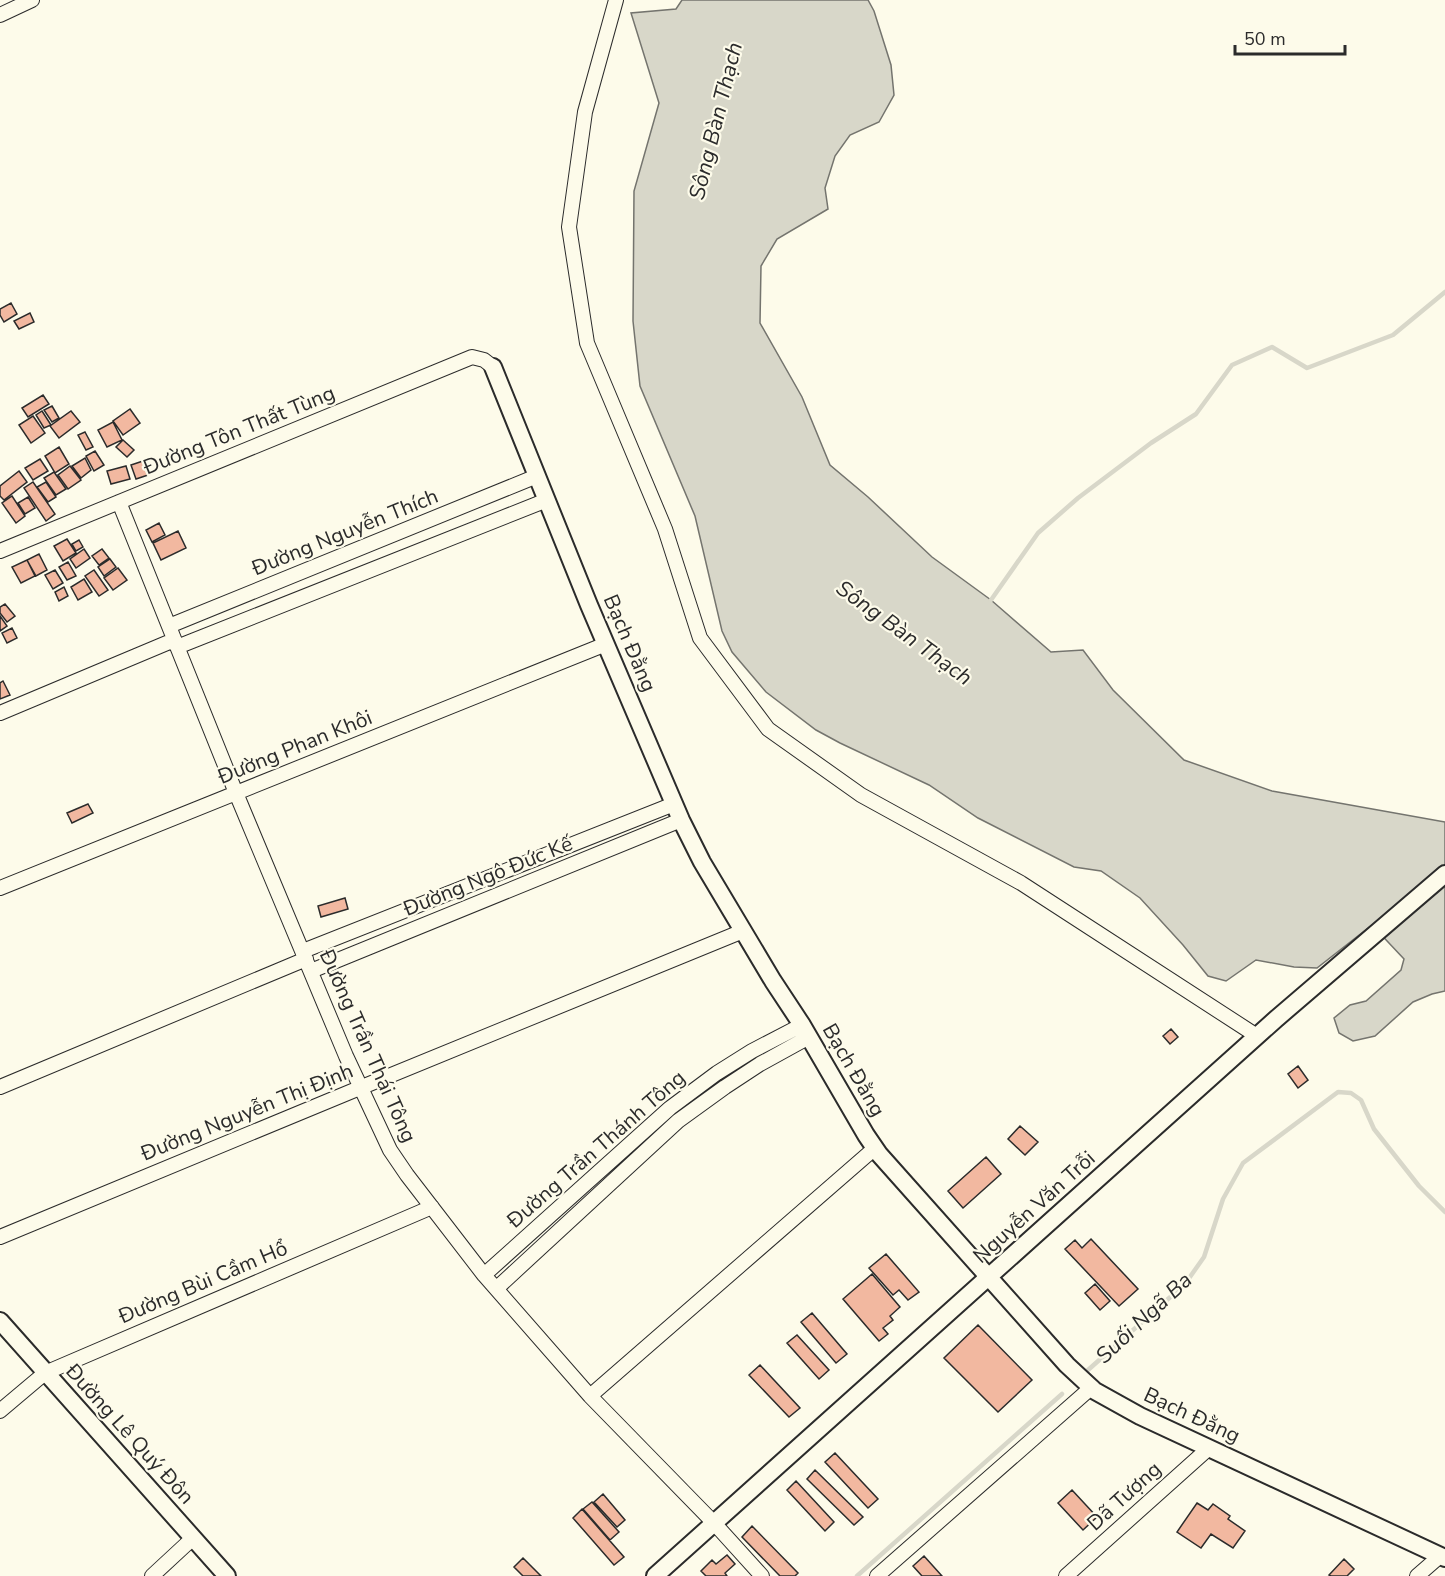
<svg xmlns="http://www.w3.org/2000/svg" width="1445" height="1576" font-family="'Nunito Sans',sans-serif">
<rect width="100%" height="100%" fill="#fdfbea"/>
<path fill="#d8d7c9" stroke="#74746e" stroke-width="1.5" d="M682,0H868L874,11L891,65L894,95L879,122L850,135L835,156L825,188L828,209L777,239L761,266L760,323L802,397L830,465L868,497L932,557L991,600L1051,652L1083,650L1113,690L1184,760L1272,791L1445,822V991L1432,994L1413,1002L1375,1036L1353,1041L1339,1033L1334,1018L1350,1005L1366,1001L1401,970L1404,959L1372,925L1317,968L1294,967L1256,960L1226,981L1208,976L1183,945L1140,898L1101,871L1074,867L978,818L929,785L840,743L816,730L766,692L732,652L722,631L695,516L640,386L633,321L634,191L659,103L631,13L676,9Z"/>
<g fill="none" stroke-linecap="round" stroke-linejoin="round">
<path stroke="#d8d7c9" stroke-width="4.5" d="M991,600L1038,533L1078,498L1151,443L1196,414L1232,365L1272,347L1307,368L1393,335L1445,292
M1088,1370L1185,1284L1204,1257L1223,1199L1243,1163L1338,1092L1351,1093L1361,1100L1374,1129L1419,1186L1445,1212
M857,1576L1062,1394"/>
</g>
<path fill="#f2b8a0" stroke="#2b2b2b" stroke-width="1.5" d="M11,303L17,314L4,322L0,315V309Z
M30,313L34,322L19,329L14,321Z
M43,395L49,404L28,417L22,408Z
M52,406L59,418L52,422L44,410Z
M130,409L140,423L123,435L113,421Z
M42,411L51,425L44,428L36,415Z
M71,411L80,422L59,438L50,426Z
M33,416L45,433L31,443L19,425Z
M113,422L122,440L107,447L98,430Z
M85,432L93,447L86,450L78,435Z
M123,440L134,450L127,457L116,447Z
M59,447L69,464L55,473L45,456Z
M95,451L104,465L94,471L86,456Z
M85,458L91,470L81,478L72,466Z
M40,459L48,471L33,480L25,468Z
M146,460L151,474L136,479L131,465Z
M70,466L81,480L68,489L58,475Z
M126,466L130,479L111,484L107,471Z
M19,471L27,482L4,500L0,496V486Z
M54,472L66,489L56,495L44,478Z
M33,482L55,514L46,521L24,488Z
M46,482L56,497L48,502L37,487Z
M12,496L25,516L16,523L2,503Z
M28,497L35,508L25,514L18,503Z
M159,523L165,535L152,542L146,530Z
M178,531L186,548L161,560L153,543Z
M67,539L76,553L63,561L54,546Z
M79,540L83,547L76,551L72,544Z
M84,549L90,558L76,568L70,559Z
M102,549L109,558L99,565L92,556Z
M39,554L47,570L36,576L27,560Z
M110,559L116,567L104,576L98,567Z
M27,560L35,576L21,583L12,567Z
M68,562L76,576L67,580L59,567Z
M118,568L127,580L113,590L104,578Z
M55,570L63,583L53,589L45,575Z
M94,570L108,590L99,596L85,576Z
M84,579L92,592L78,600L71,587Z
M64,587L68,596L59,601L55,592Z
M5,604L15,616L7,622L0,613V607Z
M0,616L7,626L0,631Z
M12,628L17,638L7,643L2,633Z
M3,681L10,695L0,699V683Z
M88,804L93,813L72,823L67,813Z
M345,898L348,909L321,917L318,906Z
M1171,1029L1178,1037L1170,1044L1163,1036Z
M1298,1066L1308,1080L1298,1088L1288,1074Z
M1020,1126L1038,1142L1025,1155L1008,1139Z
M986,1157L1001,1174L963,1208L948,1191Z
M1091,1239L1138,1289L1119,1306L1065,1249L1075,1240L1082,1248Z
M886,1254L919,1292L908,1300L899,1290L893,1295L869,1268Z
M872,1274L900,1307L890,1316L893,1320L883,1328L888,1334L879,1341L843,1299Z
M1095,1284L1110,1301L1100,1310L1085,1293Z
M812,1313L847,1354L836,1363L801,1322Z
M978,1325L1032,1380L998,1412L944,1358Z
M797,1335L829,1370L819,1379L787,1343Z
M760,1365L800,1408L789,1417L749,1375Z
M835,1453L878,1499L868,1508L825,1462Z
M815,1470L863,1517L854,1525L807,1479Z
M796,1481L834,1522L825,1531L787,1490Z
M1072,1490L1097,1517L1083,1530L1058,1503Z
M603,1494L625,1520L617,1527L594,1502Z
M592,1502L619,1532L610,1540L583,1509Z
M1197,1503L1208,1510L1213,1504L1230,1516L1228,1519L1245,1531L1233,1548L1211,1534L1201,1548L1177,1532Z
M582,1509L624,1557L614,1565L573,1518Z
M752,1526L798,1573L795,1576H780L742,1537Z
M727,1555L735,1564L725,1573L727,1576H706L701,1571L712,1560L716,1564Z
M924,1556L942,1576H922L913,1566Z
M523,1558L541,1576H523L514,1567Z
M1344,1559L1354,1569L1347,1576H1331L1329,1575Z"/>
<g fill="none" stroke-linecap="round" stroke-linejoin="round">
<g stroke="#2b2b2b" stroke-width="16">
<path id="minor" d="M616,0L585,112L569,227L587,343L665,529L700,638L768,729L861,795L1021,883L1257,1036
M0,15L32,0
M119,502L236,793L346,1056L390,1150L407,1175L484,1275L590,1396L714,1523L762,1576
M0,551L472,357L484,360L493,367
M169,626L537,476
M177,647L547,500
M0,713L174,640
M0,888L606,644
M303,951L674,804
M311,971L681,820
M0,1087L306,959
M0,1237L362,1087L743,931
M484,1275L670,1108L717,1073L752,1051L802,1025
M497,1288L678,1121L725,1087L760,1064L809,1037
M590,1396L875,1148
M0,1411L45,1373L432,1207
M152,1576L193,1538
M877,1576L1092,1387
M1066,1576L1209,1448
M1417,1576L1440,1556"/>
</g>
<g stroke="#2b2b2b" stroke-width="20">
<path id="tertiary" d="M493,367L589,605L681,820L702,862L773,981L802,1025L866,1135L879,1154L1067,1365L1095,1391L1140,1416L1445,1558
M0,1321L227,1576
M655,1576L1276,1019L1445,874"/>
</g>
<use href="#minor" stroke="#fdfbea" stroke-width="14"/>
<use href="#tertiary" stroke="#fdfbea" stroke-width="16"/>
</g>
<g text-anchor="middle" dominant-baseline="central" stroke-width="4.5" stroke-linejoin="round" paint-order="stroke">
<g font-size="21" fill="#2b2b2b" stroke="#fdfbea">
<text transform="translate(239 430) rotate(-22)">Đường Tôn Thất Tùng</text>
<text transform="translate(345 532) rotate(-22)">Đường Nguyễn Thích</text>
<text transform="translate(630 643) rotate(67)">Bạch Đằng</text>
<text transform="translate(295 747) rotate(-22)">Đường Phan Khôi</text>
<text transform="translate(488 876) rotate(-22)">Đường Ngô Đức Kế</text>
<text transform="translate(368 1046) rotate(66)">Đường Trần Thái Tông</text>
<text transform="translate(854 1070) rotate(60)">Bạch Đằng</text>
<text transform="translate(247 1112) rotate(-22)">Đường Nguyễn Thị Định</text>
<text transform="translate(596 1149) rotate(-41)">Đường Trần Thánh Tông</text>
<text transform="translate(1034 1207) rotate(-42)">Nguyễn Văn Trỗi</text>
<text transform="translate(203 1282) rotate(-23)">Đường Bùi Cầm Hổ</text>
<text transform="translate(1192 1415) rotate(25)">Bạch Đằng</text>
<text transform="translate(130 1434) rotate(48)">Đường Lê Quý Đôn</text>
<text transform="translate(1124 1496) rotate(-42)">Dã Tượng</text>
</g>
<g font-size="22" font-style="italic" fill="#2b2b2b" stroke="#fdfbea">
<text transform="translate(716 121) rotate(-76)">Sông Bàn Thạch</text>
<text transform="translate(904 633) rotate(36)">Sông Bàn Thạch</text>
<text transform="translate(1144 1318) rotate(-43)">Suối Ngã Ba</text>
</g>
</g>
<path d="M1235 45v9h110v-9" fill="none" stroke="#2b2b2b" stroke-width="3"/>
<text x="1244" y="45" font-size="18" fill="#2b2b2b" stroke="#fdfbea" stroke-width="4.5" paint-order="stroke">50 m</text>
</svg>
